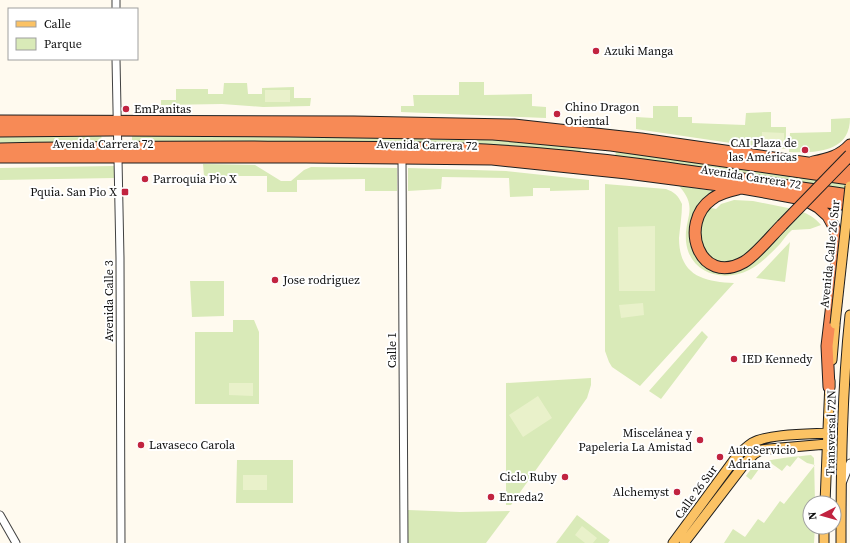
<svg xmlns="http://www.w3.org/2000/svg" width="850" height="543" font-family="'Source Serif 4',serif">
<rect width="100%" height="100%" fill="#fffaef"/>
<path fill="#d9eab8" d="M459,82H484V95L532,94V106L546,107V118L401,112V106H414L413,95H459Z
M224,83H247L248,94H262V88L294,87V98H311L310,106L263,107L222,104L161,105V100H176V89H208V94H223Z
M653,106H678V117H692V123L745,125L746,113L771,112V127H786V149L751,146L636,129V117L653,118Z
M850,118C850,153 815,153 789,152L790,133L831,132V119Z
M101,133L102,143L0,145V135Z
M183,134L469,137L581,145L580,155L132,143V136H171Z
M616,149L850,181V192L615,159Z
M203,164L255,165L281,181H291L304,170L311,167L397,168V191H365V179L297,180V192H267V176H204Z
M114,166V178L0,180V168Z
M408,168L506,171L589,180V190L550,191V188H533V196L510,197L509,178L442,177L441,189L408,191Z
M605,184L666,189C674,192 678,195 682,204C682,215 680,227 679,238C679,275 703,282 734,283L640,386L612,367L609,362L605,351Z
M679,186L714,191L704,200L692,245L728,271L800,211C809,214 815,218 821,225L810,229L792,230C787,234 784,239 780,244C771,253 761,264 749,270C724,283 689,274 686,241C684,218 699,208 679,186Z
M734,200L753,201L793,209L741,260L722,264L708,258L698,233L707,207L716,209L721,204Z
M790,242L785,282L756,278Z
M190,281H224V316L192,317Z
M233,320H254L259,332V404H195V332H233Z
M702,331L708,337L661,399L649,391Z
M591,378V385L587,398L511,505H506V383Z
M811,455L814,458L815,503H810V527H815L814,543H724L733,529L745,537L758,519L764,523L780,501L784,504L815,465L807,463L798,457L790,467L787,465L782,471L768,461L762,470L759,469L751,480L746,476C748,473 751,469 754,466C767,458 795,457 811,455Z
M237,460H293V503H236Z
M408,510L460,512L510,511L486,543H407Z
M577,515L610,540L608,543H556Z"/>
<path fill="#e9f1ca" d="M265,90H290V102H265Z
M762,132L784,133V146H762Z
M655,226V291H619L618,227Z
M643,303L644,315L621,318L619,305Z
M229,383H253V396L229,395Z
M538,396L552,418L523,437L509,415Z
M243,475H267V490H243Z
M582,526L597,538L593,543H585L575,535Z"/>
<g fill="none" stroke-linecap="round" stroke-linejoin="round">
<g stroke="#414141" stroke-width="9">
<path id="minor" d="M116,0V9
M116,59L120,258L121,543
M402,158L404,543
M843,481L850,463
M0,515L16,543"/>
</g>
<g stroke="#1f1f1f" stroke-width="11">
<path id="major" d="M832,360L835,325
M825,503L830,381
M673,543L737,456C742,451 746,447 752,443C768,434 808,434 827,433
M684,543L746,462L754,454L761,450L769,449L827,444
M824,543V527
M841,543C841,467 842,391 850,315"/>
</g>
<g stroke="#1f1f1f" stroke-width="13">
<path id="highway" d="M0,121L354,122L514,125L641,139L850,169
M0,131L112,130L289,131L493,134L611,145L850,179
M0,149C84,147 169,147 253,147C336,148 419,146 501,151C618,158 734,178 850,195
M0,157H306L492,159L627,173L742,188L797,198L850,205
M813,162C828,159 840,156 850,145
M738,189C729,191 720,193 712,199C678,223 699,287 744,262C756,255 772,235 782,225
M809,202L818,207L828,216L834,227L839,244L827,346L829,387"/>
</g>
<use href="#minor" stroke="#fff" stroke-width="7"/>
<use href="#major" stroke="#fbc264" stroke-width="9"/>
<use href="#highway" stroke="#f78a56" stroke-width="11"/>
<g stroke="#1f1f1f" stroke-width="11" stroke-linecap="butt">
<path id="major-bridge" d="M835,324L850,186"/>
</g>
<g stroke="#1f1f1f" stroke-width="13" stroke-linecap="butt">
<path id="highway-bridge" d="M782,225L850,155"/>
</g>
<use href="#major-bridge" stroke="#fbc264" stroke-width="9"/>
<use href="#highway-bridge" stroke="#f78a56" stroke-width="11"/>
</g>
<g fill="#c12340" stroke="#fff" stroke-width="1.5">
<circle cx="596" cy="51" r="4"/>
<circle cx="126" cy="109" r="4"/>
<circle cx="557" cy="114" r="4"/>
<circle cx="805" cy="150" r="4"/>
<circle cx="145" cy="179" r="4"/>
<rect x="121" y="188" width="8" height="8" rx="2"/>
<circle cx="275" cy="280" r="4"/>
<circle cx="734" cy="359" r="4"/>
<circle cx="700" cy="440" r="4"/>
<circle cx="141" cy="445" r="4"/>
<circle cx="720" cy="457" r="4"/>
<circle cx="565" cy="477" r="4"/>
<circle cx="677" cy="492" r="4"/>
<circle cx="491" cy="497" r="4"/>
</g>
<g text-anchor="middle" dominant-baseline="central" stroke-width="4" stroke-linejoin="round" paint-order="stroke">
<g font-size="12" fill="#0e0e0e" stroke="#fff" text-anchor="start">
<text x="604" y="51">Azuki Manga</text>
<text x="565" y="107">Chino Dragon<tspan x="565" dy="14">Oriental</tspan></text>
<text x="134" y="109">EmPanitas</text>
<text x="797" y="143" text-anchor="end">CAI Plaza de<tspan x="797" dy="14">las Américas</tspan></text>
<text x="153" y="179">Parroquia Pio X</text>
<text x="117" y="192" text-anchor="end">Pquia. San Pio X</text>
<text x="283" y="280">Jose rodriguez</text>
<text x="742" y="359">IED Kennedy</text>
<text x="692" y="433" text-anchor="end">Miscelánea y<tspan x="692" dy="14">Papeleria La Amistad</tspan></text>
<text x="149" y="445">Lavaseco Carola</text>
<text x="728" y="450">AutoServicio<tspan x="728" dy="14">Adriana</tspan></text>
<text x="557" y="477" text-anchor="end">Ciclo Ruby</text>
<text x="669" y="492" text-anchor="end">Alchemyst</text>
<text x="499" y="497">Enreda2</text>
</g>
<g font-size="12" fill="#0e0e0e" stroke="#fff">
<text x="103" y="144">Avenida Carrera 72</text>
<text transform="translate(427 145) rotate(1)">Avenida Carrera 72</text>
<text transform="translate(751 177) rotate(9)">Avenida Carrera 72</text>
<text transform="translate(830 254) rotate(-84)">Avenida Calle 26 Sur</text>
<text transform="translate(109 301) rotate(-90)">Avenida Calle 3</text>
<text transform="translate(392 350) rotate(-90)">Calle 1</text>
<text transform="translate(831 433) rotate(-89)">Transversal 72N</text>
<text transform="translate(696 492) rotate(-54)">Calle 26 Sur</text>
</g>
</g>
<rect x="8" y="8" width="130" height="52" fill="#ffffff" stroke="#9f9f9f"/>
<rect x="16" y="21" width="20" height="6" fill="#fbc264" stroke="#9f9f9f"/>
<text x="44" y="28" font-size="12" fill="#0e0e0e">Calle</text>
<rect x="16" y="38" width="20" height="12" fill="#d9eab8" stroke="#9f9f9f"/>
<text x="44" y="48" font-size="12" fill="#0e0e0e">Parque</text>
<g transform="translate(822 515) rotate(264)"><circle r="19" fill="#ffffff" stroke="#9f9f9f"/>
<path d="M0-3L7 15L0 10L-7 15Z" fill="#c12340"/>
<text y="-6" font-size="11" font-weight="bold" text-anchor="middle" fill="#0e0e0e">N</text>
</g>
</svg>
